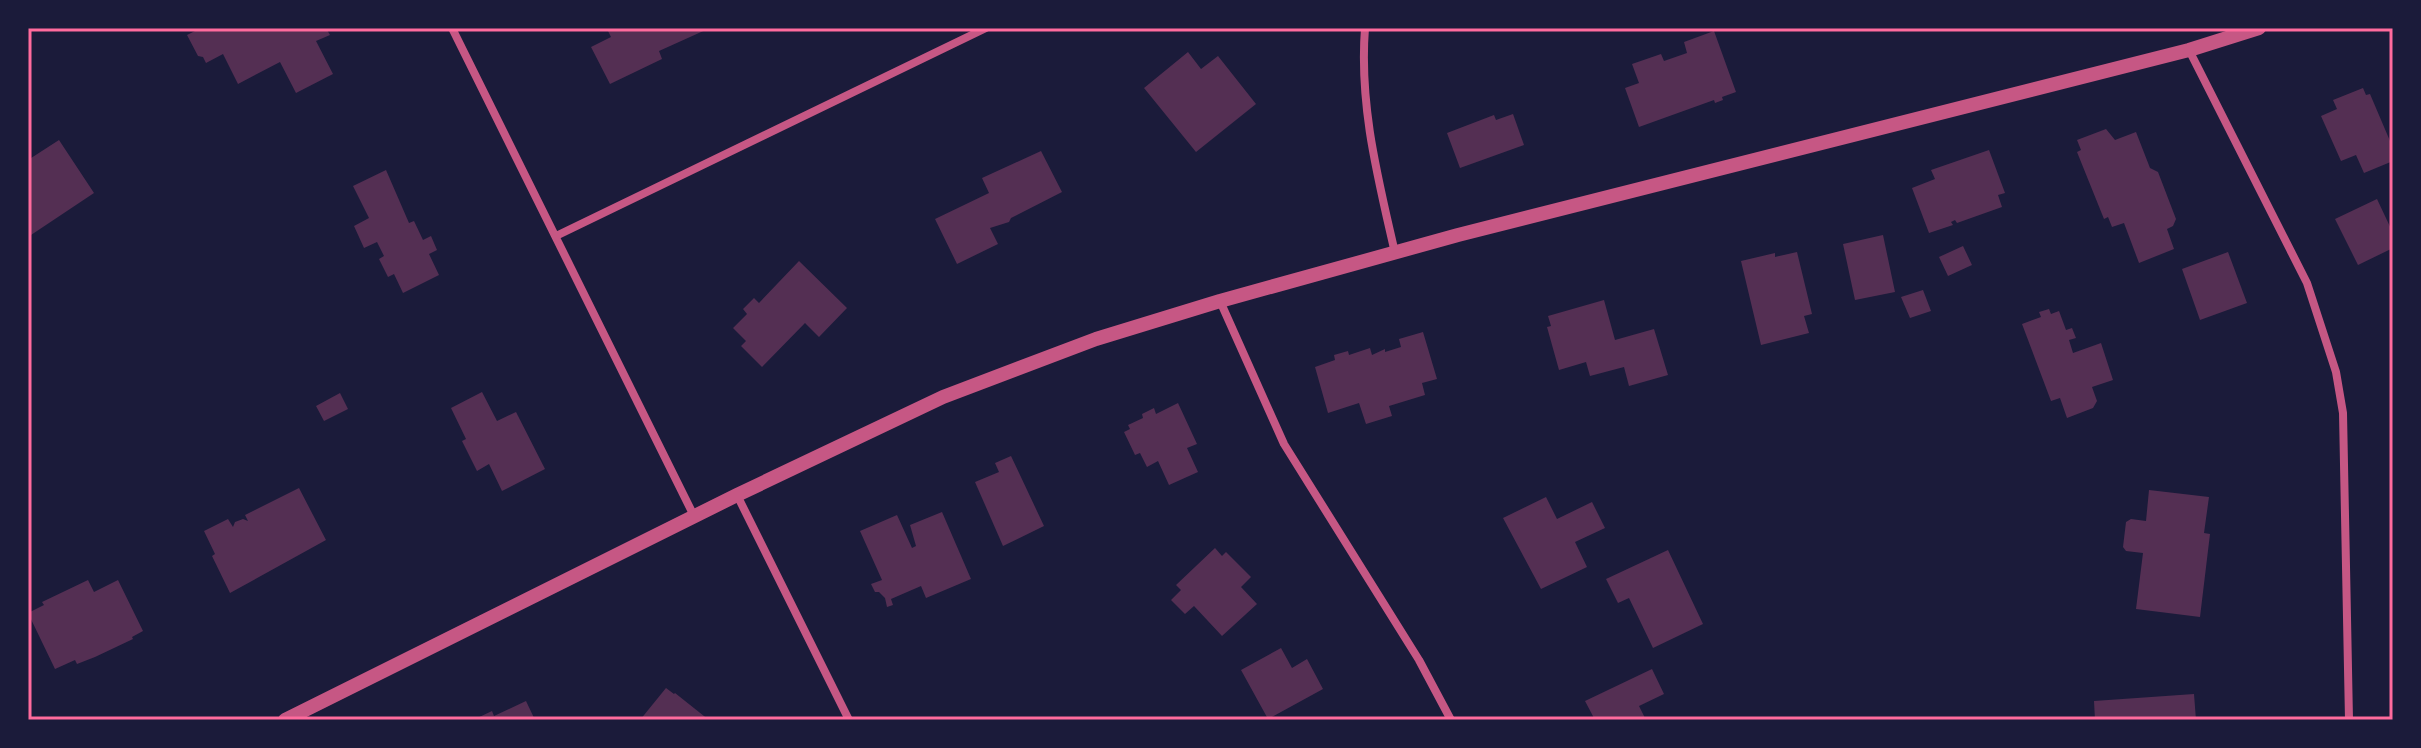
<svg xmlns="http://www.w3.org/2000/svg" width="2421" height="748" font-family="'Open Sans',sans-serif">
<rect width="100%" height="100%" fill="#1b1b3a"/>
<path fill="#542f53" d="M201,28H326L330,35L316,41L333,74L296,93L280,62L238,84L223,54L206,63L203,57L198,56L187,35Z
M609,28L628,29L710,28L659,51L662,59L610,84L591,47L611,37L607,29Z
M1714,31L1736,92L1722,97L1723,100L1715,103L1714,100L1639,127L1625,88L1639,83L1632,64L1661,54L1664,61L1687,53L1684,42Z
M1188,52L1201,69L1218,56L1256,104L1196,152L1144,88Z
M2363,88L2366,95L2370,94L2393,148V161L2364,173L2356,155L2341,161L2321,116L2337,109L2333,100Z
M1513,114L1524,145L1460,168L1447,133L1494,115L1496,120Z
M2106,129L2115,140L2136,132L2150,168L2158,172L2176,219L2173,226L2167,229L2174,249L2139,263L2124,223L2112,227L2108,217L2104,219L2077,152L2081,150L2077,140Z
M59,140L94,193L28,237V160Z
M1989,150L2005,193L1998,195L2002,207L1957,223L1955,220L1951,222L1953,225L1929,233L1912,188L1935,179L1931,170Z
M1041,151L1062,192L1011,218L1009,222L990,228L998,244L957,264L935,219L989,193L982,178Z
M386,170L409,223L414,221L423,240L431,236L437,250L429,254L439,275L403,293L394,274L388,277L379,259L384,256L377,242L364,248L354,226L369,218L353,186Z
M2377,199L2393,233V248L2358,265L2335,219Z
M1883,235L1895,292L1855,300L1843,244Z
M1963,246L1972,265L1948,276L1939,257Z
M1797,252L1812,314L1804,316L1809,333L1761,345L1741,261L1775,253V257Z
M2228,252L2247,303L2200,320L2182,269Z
M799,261L847,308L819,337L805,323L762,367L741,346L746,341L733,328L747,314L743,309L754,298L759,303Z
M1923,290L1931,311L1910,318L1901,297Z
M1604,300L1615,340L1654,329L1668,375L1629,386L1624,367L1590,376L1586,362L1559,370L1547,327L1551,326L1548,316Z
M2049,309L2051,314L2059,311L2066,330L2072,328L2076,338L2069,340L2073,353L2101,343L2113,380L2092,387L2097,401L2093,408L2067,418L2060,398L2051,401L2022,324L2041,317L2039,312Z
M1423,332L1437,379L1422,383L1425,395L1389,406L1392,416L1366,424L1359,403L1328,413L1315,367L1335,360L1334,355L1348,351L1349,355L1370,348L1372,355L1385,349V352L1401,347L1399,339Z
M482,392L497,421L516,412L545,469L502,491L489,464L477,471L462,441L466,439L451,408Z
M340,393L348,409L324,421L316,406Z
M1178,403L1197,444L1187,448L1198,472L1169,485L1158,461L1147,467L1140,453L1135,455L1124,432L1130,429L1128,425L1143,418L1142,414L1154,408L1156,414Z
M1011,456L1044,526L1003,546L975,482L999,472L995,463Z
M299,488L326,540L230,593L212,556L215,554L204,531L228,519L233,527L235,522L243,519L248,521L245,515Z
M2149,490L2209,497L2204,533L2210,534L2200,617L2136,609L2143,553L2126,551L2123,547L2126,522L2131,519L2146,521Z
M1546,497L1557,519L1592,502L1605,528L1575,542L1587,567L1541,589L1503,518Z
M942,512L971,579L926,598L921,586L891,599L893,605L887,607L885,598L879,592H875L871,584L882,580L860,531L897,515L912,548L916,546L910,525Z
M1215,548L1222,556L1226,552L1251,577L1241,587L1257,604L1222,636L1194,606L1185,614L1171,600L1181,590L1176,585Z
M1668,550L1703,624L1653,648L1629,598L1618,603L1606,579Z
M88,580L94,592L118,580L143,631L132,637L133,639L95,657L77,664L75,660L55,669L28,613L44,605L42,602Z
M1281,648L1292,668L1307,659L1323,689L1268,719L1241,670Z
M1652,669L1664,694L1639,706L1646,720H1595L1585,701Z
M666,688L674,694L675,693L709,720H640Z
M2194,694L2196,720H2095L2094,701Z
M526,701L535,720H473L492,711L494,716Z"/>
<g fill="none" stroke-linecap="round" stroke-linejoin="round">
<path stroke="#c65784" stroke-width="8" d="M452,28L694,516
M1365,28C1359,106 1378,178 1395,253
M2189,50L2307,283L2336,372L2343,413L2349,720
M556,236L986,28
M1220,301L1284,444L1419,660L1451,720
M737,495L849,720"/>
<path stroke="#c65784" stroke-width="14" d="M285,720L737,495L943,397L1096,339L1220,301L1458,235L2189,50L2259,28"/>
</g>
<rect width="2421" height="748" fill="none" stroke="#1b1b3a" stroke-width="60"/>
<rect x="30" y="30" width="2361" height="688" fill="none" stroke="#ff6b9d" stroke-width="3"/>
</svg>
